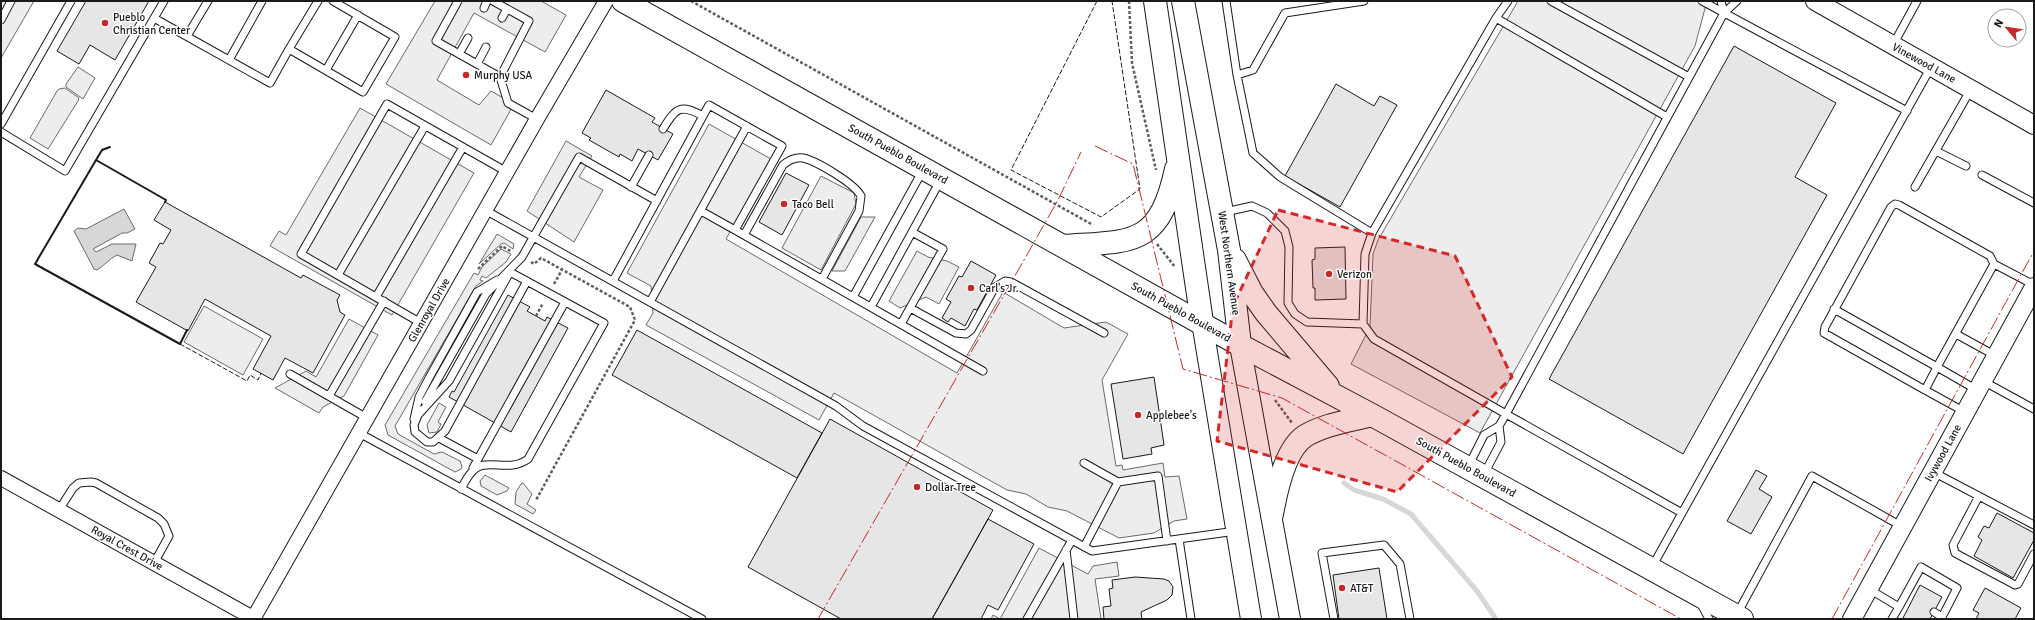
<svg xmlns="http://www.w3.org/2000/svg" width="2035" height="620" font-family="Signika,sans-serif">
<rect width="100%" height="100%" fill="#fff"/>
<path fill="#ededed" stroke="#6a6a6a" d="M1,1H34L1,58Z
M435,1H541L566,15L545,52L474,13L437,80L479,105L491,91L514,104L491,145L386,84Z
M1518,1H1707L1695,46L1480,433L1351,364L1370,327L1373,254L1378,240Z
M78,67L95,78L83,99L66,87V84Z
M65,88L79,98L78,101L48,149L30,138L57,91L59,89Z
M360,108L474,173L392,315L270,246L279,231L286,235Z
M709,124L771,159L726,239L957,373L1003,292L1064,328L1106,322L1128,334L1102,380L1116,466L1122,465L1123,470L1163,463L1165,477L1179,476L1187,519L1174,521L1154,533L1119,538L1067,511L1048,507L1026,494L1007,490L834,393L819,420L646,325L653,313L651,286L627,273Z
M566,141L592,156L579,177L603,190L574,242L527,211Z
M821,176L854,193L856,204L821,270L782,248Z
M861,217H875L845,271H832Z
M497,234L514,244L513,249L504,243L501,244L479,264Z
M501,249L511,254L506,262L486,278L482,276L480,280L483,281L476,286L395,426L398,434L434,454L442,452L460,461L462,466L461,469L455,472L388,435L385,425L474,273L478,275L482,267Z
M917,251L928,257L947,261L959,267L939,304L926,297L900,308L889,301Z
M204,306L263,339L243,375L184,342Z
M349,319L378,335L344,396L323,407L319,413L275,388L306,371L316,377Z
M439,403L446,407L438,422L441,424L437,432L429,433L427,425Z
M485,475L509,488L507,491L497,495L481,486L480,481Z
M523,483L532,494L527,504L536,510L533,514L515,504L516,492L521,484Z
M1039,548L1088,574L1093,566L1117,562L1119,576L1095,579L1101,619H991L993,615L1000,619Z"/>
<path fill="#d7d7d7" stroke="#6a6a6a" d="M124,209L135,229L127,233H122L93,249L96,252L112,244H136L132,261L117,255C109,259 105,265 97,270L94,269L74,231L78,228L86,229Z"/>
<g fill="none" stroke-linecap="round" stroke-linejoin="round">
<path stroke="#d7d7d7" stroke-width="5" d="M1344,483L1354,490L1383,499L1411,514L1477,591L1496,619"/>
</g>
<path fill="#e6e6e6" stroke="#1a1a1a" d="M86,1H149L115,60L90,45L79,64L57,51Z
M1734,46L1836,103L1795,177L1827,195L1683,454L1549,379Z
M1336,84L1374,106L1380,96L1397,105L1340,207L1285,176Z
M606,90L655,118L652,122L673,134L658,160L638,149L632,161L620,154L619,157L589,140L591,138L582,133Z
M786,173L809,185L782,235L759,222Z
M165,202L301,278L303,275L340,295L337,300L340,312L345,315L313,373L285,358L273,380L253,369L271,336L205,299L188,331L136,302L156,267L149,263L160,243L163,244L171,230L154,220Z
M1345,247L1346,299L1315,300V288H1313L1312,260L1315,259V248Z
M971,261L996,275L977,310L974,309L965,326L951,318L948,322L942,318L951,302L946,299L959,276L962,277Z
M508,295L530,307L527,311L545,321L547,317L568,328L511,432L449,397L452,391L454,392Z
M637,330L822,433L797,478L612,375Z
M1154,377L1164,445L1151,448L1152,454L1123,459L1111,384Z
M830,419L993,510L932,619H841L748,567Z
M1756,470L1767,476L1759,489L1772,497L1751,534L1727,521Z
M1997,513L2034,533V540L2013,578L1974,556L1982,540L1978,537L1984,526L1989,528Z
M988,519L1034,544L998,610L988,605L981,619H932Z
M1379,568L1387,619H1339L1333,575Z
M1135,577L1164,579L1169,581L1173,587L1172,595L1167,600L1141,612L1142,619H1104L1103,607L1111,606L1109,589L1113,588L1112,580Z
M1920,585L1942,597L1930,619H1905L1903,618Z
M1985,588L2021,608L2015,619H1976L1979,613L1973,610Z"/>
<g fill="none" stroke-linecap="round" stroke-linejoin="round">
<g stroke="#1a1a1a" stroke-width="9">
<path id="service" d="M318,1L289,49L363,92L395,37L333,1
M458,1L436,41L500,77
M493,1L529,21L500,77L508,103L537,119
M1226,1L1237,75
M1364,1L1285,13L1253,70L1237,75L1253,153L1280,177L1372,233
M1551,1L1689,77
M1702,1L1907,111
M1721,1L1724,13L1737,1
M484,8L487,1
M1724,13L1506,414L1682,513L1931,67
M154,18L270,83L289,49
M502,18L507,9
M1496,18L1667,117
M1,20L11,1
M187,36L208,1
M1893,45L1917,1
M459,54L468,38
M229,60L262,1
M477,64L486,47
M326,70L358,15
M1,124L71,1
M663,129C676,107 681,104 703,116
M1,132L65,171L164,1
M1936,151L1966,166
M1982,175L2034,203
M631,187L649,155
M1915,187L1971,89
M485,210L836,406L863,426L1092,551L1236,531
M701,211L735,230
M1225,212L1252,206L1267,213L1285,231L1289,247L1288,303L1295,314L1307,322L1363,324L1365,254L1372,233L1496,18L1508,1
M744,235L783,165C789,160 795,157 803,158C817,161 855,184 861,196L859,211L822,279
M510,272L449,381L418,415L414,425L415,432L427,442H433L445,431L527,281
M338,275L425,126
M613,281L709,105L782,146L735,230L983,371
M376,297L463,147
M853,297L923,170
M650,302L747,126
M871,307L940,181
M910,308L956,333L966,334L971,330L995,287L1005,281L1011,282L1104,333
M1834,309L1937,367L1925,390L1965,412
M421,323L301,254L387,104L507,172
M901,324L943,249L912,232
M1363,324L1374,339L1506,414L1499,426
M1956,334L1996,356
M290,374L367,418
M1983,381L2034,409
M1925,390L1824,333L1825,327L1891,207L1895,204L1899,205L1990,256L1994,264L2034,285
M1977,390L1937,367L1994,264
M329,396L384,301
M425,402L486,294L522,257L579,157L657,201
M414,419L419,397L429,378L477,292L497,280
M359,433L702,619
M439,438L478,459
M1084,463L1118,482L1158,476L1167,541
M1469,465L1484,435L1499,426L1501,442L1484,474
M473,468L565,302
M1933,472L2034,525
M461,489C464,484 467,477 471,473C484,455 508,474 528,459L604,323L510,272
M1979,496L1953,545L1955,553L2015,585L2018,584L2034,554
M59,510L73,488L79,483L91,482L96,483L158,518L164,524L169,536L154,563
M1179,539L1191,619
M1084,547L1118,482
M1066,550L1074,619
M1652,567L1682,513
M1869,589L1899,607L1892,619
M1701,604L1709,619
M1899,607L1921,567L1957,588L1941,619
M1934,612L1942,617
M1737,614L1812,476L1903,527
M1027,619L1072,540
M1334,619L1322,553L1384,545L1400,564L1410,619"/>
</g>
<g stroke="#1a1a1a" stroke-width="16">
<path id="minor" d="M1,478L253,618
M253,619L537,119L606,1"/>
</g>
<g stroke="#1a1a1a" stroke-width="20">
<path id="tertiary" d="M1815,1L2034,125
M1852,619L2034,287"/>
</g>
<g stroke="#1a1a1a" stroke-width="22">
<path id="secondary" d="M1202,322L1251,619
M1240,345L1290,619"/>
</g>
<g stroke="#1a1a1a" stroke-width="24">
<path id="primary" d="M623,1L1240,345L1372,415L1742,619
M1155,1L1202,322
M1183,1L1229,250L1240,345
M1064,246C1133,241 1159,247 1176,169
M1235,260L1252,293L1266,313L1328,386
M1272,514C1276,492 1285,449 1305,436C1325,424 1350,421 1372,415"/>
</g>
<path stroke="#5f5f5f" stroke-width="2.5" stroke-dasharray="3 2" stroke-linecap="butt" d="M691,1L1093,225
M1129,1L1132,63L1156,170
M1157,244L1175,267
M531,262L534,264L541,258L630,307L635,320L536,500
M478,269L502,246L512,252
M554,284L562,270
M536,316L543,303
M1275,400L1292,423"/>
<use href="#service" stroke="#fff" stroke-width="7"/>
<use href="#minor" stroke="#fff" stroke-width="14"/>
<use href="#tertiary" stroke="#fff" stroke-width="18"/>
<use href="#secondary" stroke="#fff" stroke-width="20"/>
<use href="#primary" stroke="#fff" stroke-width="22"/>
<path stroke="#1a1a1a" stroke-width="1" stroke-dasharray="5 2" stroke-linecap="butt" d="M1097,1L1011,170L1101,217L1140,189L1112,1
M180,344L247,381L250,375L258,380L261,373"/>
<path stroke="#1a1a1a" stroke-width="2" d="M96,160L102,150L110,147
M165,202L166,200L96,160L35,264L180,344L187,330"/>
<path stroke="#c62828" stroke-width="1" stroke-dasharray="14 3 2 3" stroke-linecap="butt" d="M1095,146L1133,164L1183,369L1282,398L1681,619
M818,619L1024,260L1058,200L1081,152
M1832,619L2034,251"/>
</g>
<path fill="#d62828" fill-opacity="0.2" stroke="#d62828" stroke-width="3" stroke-dasharray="8 5" stroke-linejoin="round" d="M1278,210L1455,256L1512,377L1397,492L1217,441L1233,306Z"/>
<g fill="#c62828" stroke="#fff" stroke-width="1.5">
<circle cx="105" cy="23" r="4"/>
<circle cx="466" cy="75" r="4"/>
<circle cx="784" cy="204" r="4"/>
<circle cx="1329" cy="274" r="4"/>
<circle cx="971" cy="288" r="4"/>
<circle cx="1138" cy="415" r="4"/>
<circle cx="917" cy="487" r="4"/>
<circle cx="1342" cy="588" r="4"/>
</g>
<g text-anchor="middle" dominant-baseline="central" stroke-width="3" stroke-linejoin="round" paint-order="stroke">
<g font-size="11" fill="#1a1a1a" stroke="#fff" text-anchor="start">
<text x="113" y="17">Pueblo<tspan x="113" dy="13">Christian Center</tspan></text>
<text x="474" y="75">Murphy USA</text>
<text x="792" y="204">Taco Bell</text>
<text x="1337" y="274">Verizon</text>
<text x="979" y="288">Carl's Jr.</text>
<text x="1146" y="415">Applebee's</text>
<text x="925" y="487">Dollar Tree</text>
<text x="1350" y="588">AT&amp;T</text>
</g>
<g font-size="11" fill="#1a1a1a" stroke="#fff">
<text transform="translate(1924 63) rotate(29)">Vinewood Lane</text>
<text transform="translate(898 154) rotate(29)">South Pueblo Boulevard</text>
<text transform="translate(1229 263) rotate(82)">West Northern Avenue</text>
<text transform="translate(429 310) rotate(-60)">Glenroyal Drive</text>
<text transform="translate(1181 312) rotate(29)">South Pueblo Boulevard</text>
<text transform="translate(1943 453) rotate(-61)">Ivywood Lane</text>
<text transform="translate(1466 467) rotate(29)">South Pueblo Boulevard</text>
<text transform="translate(127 548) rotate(29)">Royal Crest Drive</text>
</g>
</g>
<rect width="2035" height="620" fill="none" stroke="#1a1a1a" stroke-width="4"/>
<g transform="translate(2007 28) rotate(299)"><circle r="19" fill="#ffffff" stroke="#a3a3a3"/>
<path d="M0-3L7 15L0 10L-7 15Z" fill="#c62828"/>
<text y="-6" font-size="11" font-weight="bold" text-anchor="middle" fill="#1a1a1a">N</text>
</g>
</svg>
